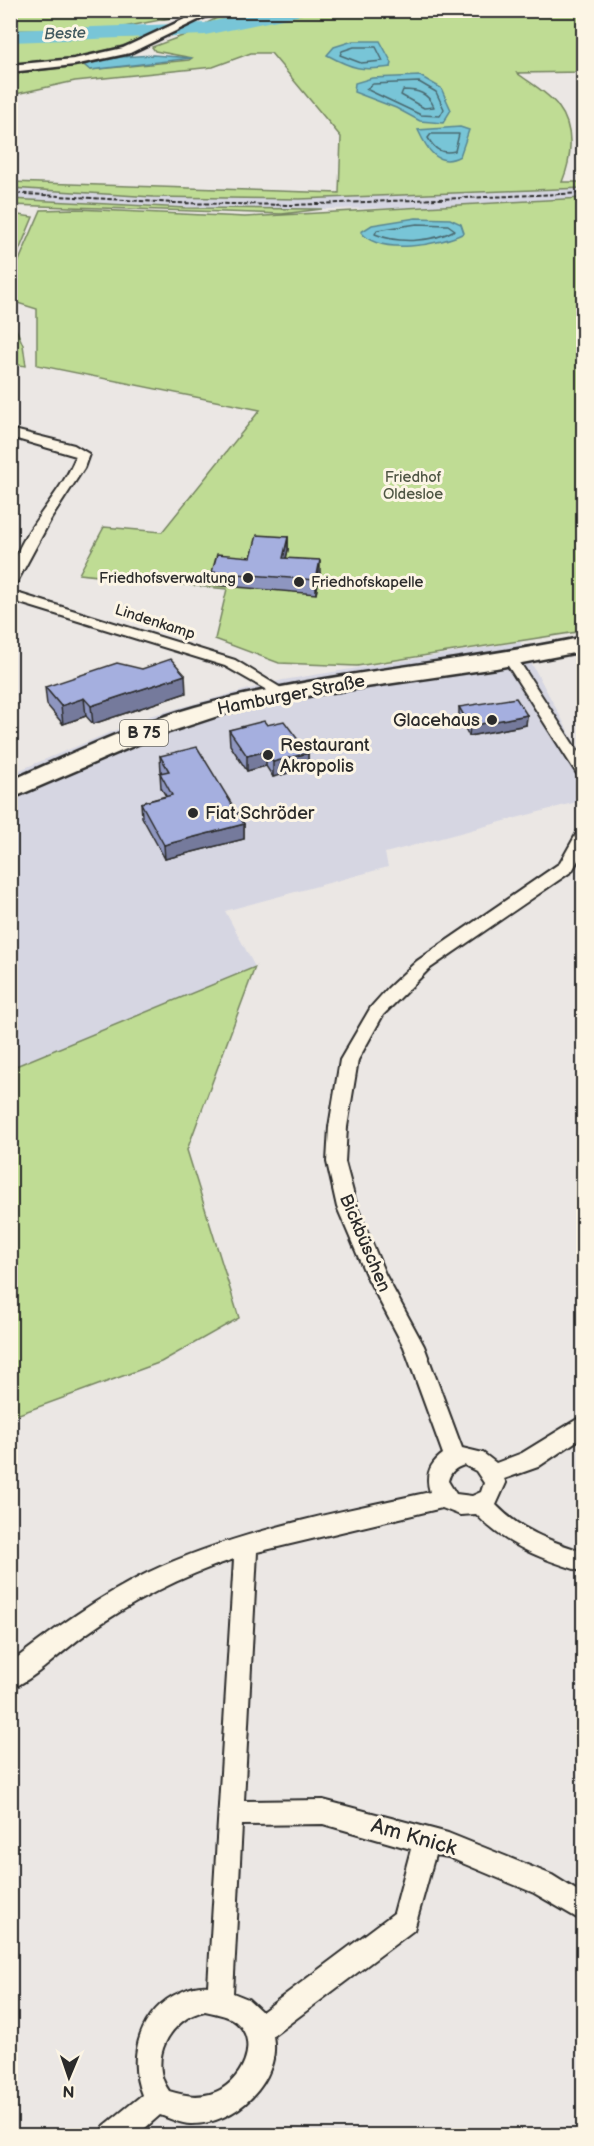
<svg xmlns="http://www.w3.org/2000/svg" width="594" height="2146" font-family="'Balsamiq Sans',sans-serif">
<rect width="100%" height="100%" fill="#ebe7e4"/>
<filter id="ink" filterUnits="userSpaceOnUse"><feTurbulence type="fractalNoise" baseFrequency=".0167" numOctaves="2"/><feDisplacementMap in="SourceGraphic" scale="12" xChannelSelector="R" yChannelSelector="G"/><feConvolveMatrix kernelMatrix="1 2 1 2 8 2 1 2 1" color-interpolation-filters="sRGB"/></filter>
<g filter="url(#ink)">
<path fill="#d6d6e2" d="M10,188L153,197L300,199L583,188L584,198L395,208L246,210L11,199Z
M520,642L583,758L584,800L385,853L388,867L225,911L255,967L11,1068L10,774L149,716L283,680Z"/>
<path fill="#bfdc94" stroke="#758460" stroke-width="1.5" d="M11,10H195V11L186,15L103,31L11,30Z
M230,11V10L280,11L214,25L207,23Z
M315,11H583V72L517,73C530,83 548,93 558,106C575,128 572,158 562,182H583V188L300,199L153,197L11,188V182L339,193L341,137L271,53H251L213,67L75,81L11,95L10,74L84,65L90,70L189,60L192,58L155,51L152,47L185,35Z
M152,36C103,54 62,61 11,67L10,39Z
M583,198V631L357,666L279,663L215,639L227,589L79,574L104,527L162,532L260,410L37,365V309L11,301V279L41,210L77,209L245,217Z
M10,199L186,208L322,209L282,214L39,206L11,205Z
M11,214L33,217L11,270L10,214Z
M11,317L23,345L26,366L11,364Z
M255,967L187,1150L239,1318L161,1362L11,1417V1068Z"/>
<path fill="#78c5d7" stroke="#598792" stroke-width="1.5" d="M353,41H380L392,63L391,67C361,71 353,69 327,55L334,47Z
M153,55L192,58L90,70L84,65L121,57Z
M420,76L441,88L451,110L443,123L420,121L396,108L354,92L355,83L372,78Z
M460,127L469,130L460,156C437,169 426,147 418,130Z
M416,218L450,219L461,224L464,233C441,245 379,256 361,232L372,225Z"/>
<g fill="none" stroke-linecap="round" stroke-linejoin="round">
<path stroke="#4a6970" stroke-width="1.5" d="M354,47H376L383,61L361,63L340,55L342,51Z
M419,82L436,92L444,109L440,116L421,115L366,89L373,84Z
M403,90C418,90 428,93 434,107L424,108L401,95Z
M431,134H459L455,151C441,154 435,150 428,138Z
M417,224L448,225L455,230C433,242 398,244 375,234L377,230Z"/>
<path fill="#78c5d7" fill-rule="evenodd" d="M265,10H307L297,16L205,35L10,42V30L205,23Z"/>
<g stroke="#2b2b2b" stroke-width="4">
<path id="minor" d="M10,429L74,445L89,454L84,468L51,519L17,582L10,586C10,537 60,500 76,456L10,437Z
M10,591L235,660L291,694L284,698L279,697L225,666L10,600Z
M510,654L517,658L584,761V779L579,777L503,658Z
M584,830V850L572,871L429,969L383,1015L358,1060L347,1127L345,1162L357,1207L385,1274L424,1346L462,1448L483,1453L496,1463L522,1453L584,1415V1436L538,1467L504,1479L506,1483L496,1505C521,1531 550,1541 584,1552V1572C542,1559 506,1546 476,1514L460,1515L442,1508L257,1552L244,1801L323,1800L448,1833L552,1875L584,1895V1922L534,1893L448,1857L435,1855L414,1930L273,2036C282,2081 235,2125 191,2124C181,2124 169,2118 160,2115L136,2136H101L104,2126L142,2095C126,2057 141,2008 181,1992C189,1988 199,1985 208,1986L234,1559C181,1576 131,1602 86,1634C63,1650 35,1679 10,1689V1663C53,1630 98,1597 147,1573C236,1531 334,1513 430,1492C425,1476 429,1464 443,1454L404,1347L366,1275L337,1207L327,1162L329,1127L340,1060L371,1007L388,988L417,961L560,863L578,831ZM464,1465L476,1471L484,1483L481,1492L472,1496L456,1494L448,1481C450,1472 455,1468 464,1465ZM323,1824L411,1849L394,1913L262,2012L248,1999L233,1993L242,1825ZM205,2011C213,2013 225,2015 232,2019C264,2039 241,2086 210,2094C195,2098 184,2095 169,2091C147,2060 170,2018 205,2011Z"/>
</g>
<g stroke="#2b2b2b" stroke-width="5">
<path id="tertiary" d="M204,10H219L130,53L74,65L10,72V65L74,59L123,48Z"/>
</g>
<g stroke="#2b2b2b" stroke-width="5">
<path id="primary" d="M584,637V651L496,668L318,694L233,711L154,737L10,799V781C71,754 131,725 195,707C322,672 455,664 584,637Z"/>
</g>
<use href="#minor" fill="#fcf5e5" fill-rule="evenodd"/>
<use href="#tertiary" fill="#fcf5e5" fill-rule="evenodd"/>
<use href="#primary" fill="#fcf5e5" fill-rule="evenodd"/>
<path stroke="#2b2b2b" stroke-width="2" stroke-dasharray="4.5 2" stroke-linecap="butt" d="M10,193L174,203L293,205L584,193"/>
</g>
<path fill="#8e96c0" stroke="#2b2b2b" stroke-width="1.5" d="M288,537V550L286,558L320,573L316,594L213,585L212,572L251,557Z
M45,687L186,693L93,724L86,716L63,724L47,705Z
M459,707L527,715L526,725L469,736L459,717Z
M267,725L308,753V768L273,777L266,766L247,771L230,745L229,730Z
M160,756L244,824V839L165,859L142,817L141,803L166,796L161,788L160,773H162L161,771Z"/>
<path fill="#747a9c" stroke="#2b2b2b" stroke-width="1.5" d="M288,537V550L283,571V558Z
M320,560V573L316,594V580Z
M185,675L186,693L93,724L91,706Z
M84,698L86,716L63,724L61,706Z
M527,715L526,725L469,736L470,726Z
M266,751V766L247,771V756Z
M308,753V768L273,777V762Z
M244,824V839L165,859L164,845Z"/>
<path fill="#a5afdf" stroke="#2b2b2b" stroke-width="1.5" d="M257,535L288,537L283,558L320,560L316,580L212,572L217,554L251,557Z
M171,659L185,675L91,706L84,698L61,706L45,687L117,663L142,669Z
M516,698L527,715L470,726L459,707Z
M264,721L267,725L284,721L308,753L273,762L266,751L247,756L229,730Z
M197,747L244,824L164,845L141,803L172,795L160,773L169,771L160,756Z"/>
</g>
<g fill="#2b2b2b" stroke="#fcf5e5" stroke-width="2">
<circle cx="248" cy="578" r="6"/>
<circle cx="299" cy="582" r="6"/>
<circle cx="492" cy="720" r="6"/>
<circle cx="268" cy="755" r="6"/>
<circle cx="193" cy="813" r="6"/>
</g>
<g text-anchor="middle" dominant-baseline="central" stroke-width="6" stroke-linejoin="round" paint-order="stroke">
<g font-size="15" fill="#505745" stroke="#fcf5e5">
<text x="413" y="477">Friedhof<tspan x="413" dy="17">Oldesloe</tspan></text>
</g>
<g font-size="15" fill="#2b2b2b" stroke="#fcf5e5" text-anchor="end">
<text x="236" y="578">Friedhofsverwaltung</text>
<text x="311" y="582" text-anchor="start">Friedhofskapelle</text>
</g>
<g font-size="15" fill="#2b2b2b" stroke="#fcf5e5">
<text transform="translate(155 622) rotate(18)">Lindenkamp</text>
</g>
<g font-size="16" font-style="italic" fill="#42595f" stroke="#fcf5e5">
<text transform="translate(65 34) rotate(-2)">Beste</text>
</g>
<rect fill="#fcf5e5" stroke="#6a6863" stroke-width="1.5" x="120" y="720" width="48" height="26" rx="4.5"/>
<g font-size="16" font-weight="bold" fill="#2b2b2b">
<text x="144" y="733">B 75</text>
</g>
<g font-size="18" fill="#2b2b2b" stroke="#fcf5e5">
<text transform="translate(291 695) rotate(-11)">Hamburger Straße</text>
<text transform="translate(365 1243) rotate(67)">Bickbüschen</text>
</g>
<g font-size="18" fill="#2b2b2b" stroke="#fcf5e5" text-anchor="start">
<text x="480" y="720" text-anchor="end">Glacehaus</text>
<text x="280" y="745">Restaurant<tspan x="280" dy="21">Akropolis</tspan></text>
<text x="205" y="813">Fiat Schröder</text>
</g>
<g font-size="21" fill="#2b2b2b" stroke="#fcf5e5">
<text transform="translate(414 1837) rotate(16)">Am Knick</text>
</g>
</g>
<rect width="594" height="2146" fill="none" stroke="#fcf5e5" stroke-width="36"/>
<rect x="18" y="18" width="558" height="2110" fill="none" stroke="#2b2b2b" stroke-width="2" filter="url(#ink)"/>
<g transform="translate(69 2077) rotate(182)" stroke="#fcf5e5" stroke-width="4.5" paint-order="stroke">
<path d="M0-4.5L10 22L0 15L-10 22Z" fill="#2b2b2b"/>
<text y="-9" font-size="16" font-weight="bold" text-anchor="middle" fill="#2b2b2b">N</text>
</g>
</svg>
